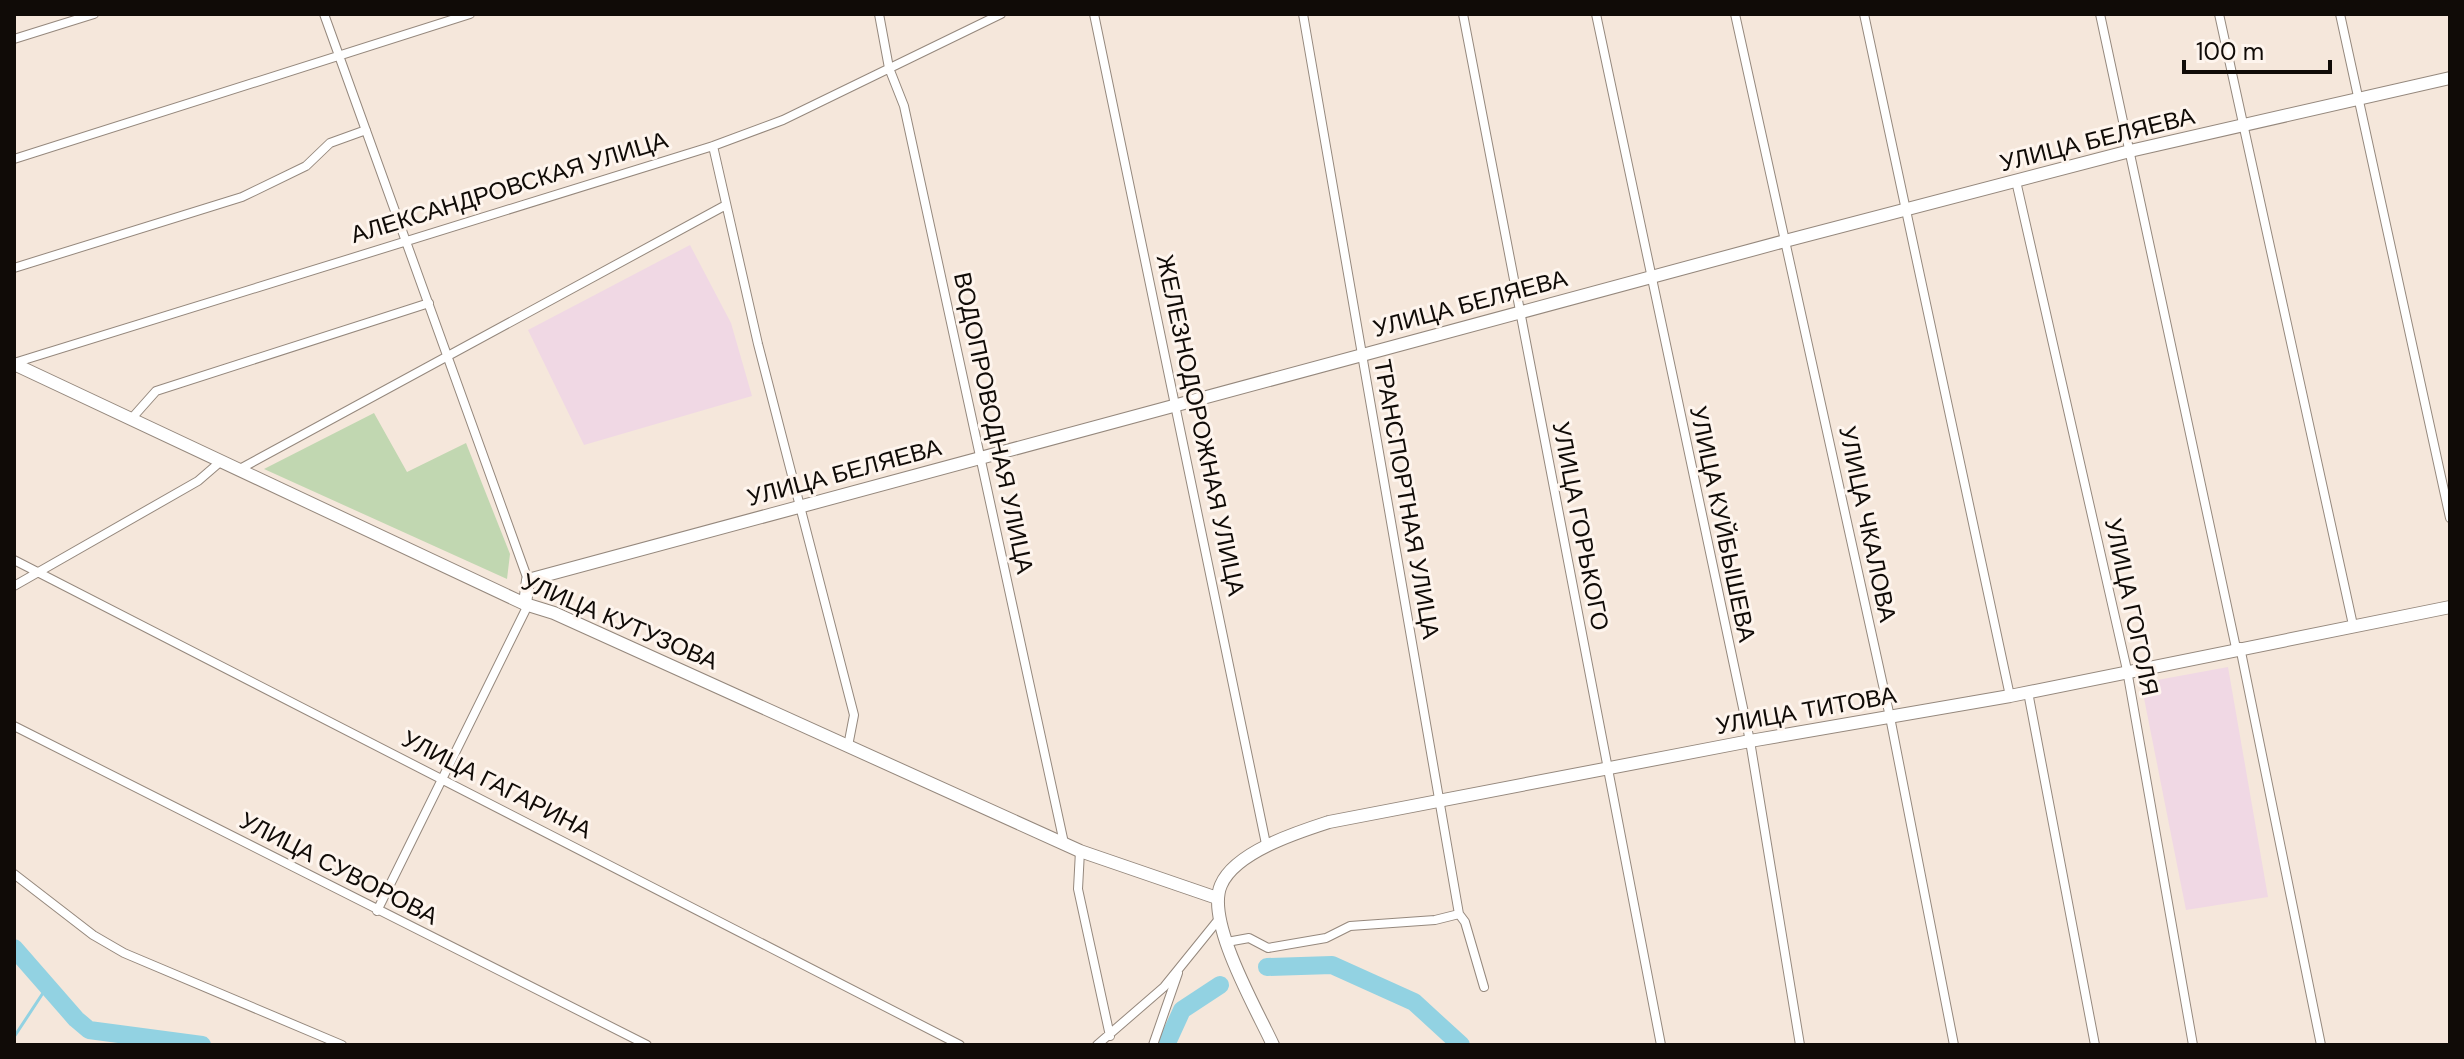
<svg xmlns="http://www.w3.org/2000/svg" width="2464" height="1059" font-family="'DM Sans',sans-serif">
<rect width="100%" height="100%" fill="#f5e7db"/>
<path fill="#f0d8e4" d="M690,245L731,323L752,396L584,445L528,330Z
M2228,667L2268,897L2186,910L2141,683Z"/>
<path fill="#c1d7b1" d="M374,413L407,472L466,443L510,554L507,579L264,469Z"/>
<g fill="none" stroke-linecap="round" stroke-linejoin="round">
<path stroke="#92d2e2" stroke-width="3" d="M14,1037L43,993L41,979"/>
<path stroke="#92d2e2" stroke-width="18" d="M14,948L76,1019L89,1030L202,1045
M1267,967L1332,965L1414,1002L1461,1045
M1166,1045L1182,1010L1220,985"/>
<g stroke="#95887d" stroke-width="10">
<path id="minor" d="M324,14L528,580
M879,14L889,68L904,106L1064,843
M1094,14L1266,844
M1303,14L1459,914L1465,922L1484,987
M1463,14L1661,1045
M1596,14L1750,741L1800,1045
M1735,14L1890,717L1954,1045
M1864,14L2010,696
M2100,14L2236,648
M2219,14L2353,625
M2340,14L2450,518
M14,39L94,14
M713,146L758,344L854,715L848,746
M14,159L470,14
M2016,181L2127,670L2193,1045
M14,268L242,197L306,166L330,143L366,130
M14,363L713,146L783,120L1001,14
M132,418L156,391L429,303
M238,470L726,205
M14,560L960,1045
M14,586L198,481L220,462
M2240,647L2321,1045
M2028,692L2095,1045
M14,726L647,1045
M1080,851L1078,889L1110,1036
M14,874L93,935L124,953L342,1045
M377,911L528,605
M1227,942L1249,938L1268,948L1326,938L1350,926L1435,920L1459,914
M1097,1045L1164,987L1219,919
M1153,1045L1178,973"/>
</g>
<g stroke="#95887d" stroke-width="14">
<path id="secondary" d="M14,364L525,604L554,613L1080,851L1217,898
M525,604L528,580L1785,241L2130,151L2450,78
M1273,1045C1257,1010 1205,921 1221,885C1235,852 1298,832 1329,822L1750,741L2010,696L2450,607"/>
</g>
<use href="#minor" stroke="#fff" stroke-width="8"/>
<use href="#secondary" stroke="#fff" stroke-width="12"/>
</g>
<g text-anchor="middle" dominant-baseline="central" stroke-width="6" stroke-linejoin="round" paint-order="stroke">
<g font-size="24" fill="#100b07" stroke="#fef5ee">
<text transform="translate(2097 139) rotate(-14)">УЛИЦА БЕЛЯЕВА</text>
<text transform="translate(509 187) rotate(-17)">АЛЕКСАНДРОВСКАЯ УЛИЦА</text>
<text transform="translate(1470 303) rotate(-15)">УЛИЦА БЕЛЯЕВА</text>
<text transform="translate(994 423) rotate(78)">ВОДОПРОВОДНАЯ УЛИЦА</text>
<text transform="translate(1201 425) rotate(78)">ЖЕЛЕЗНОДОРОЖНАЯ УЛИЦА</text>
<text transform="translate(844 472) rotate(-15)">УЛИЦА БЕЛЯЕВА</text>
<text transform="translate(1407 499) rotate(80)">ТРАНСПОРТНАЯ УЛИЦА</text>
<text transform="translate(1723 524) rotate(78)">УЛИЦА КУЙБЫШЕВА</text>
<text transform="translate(1868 524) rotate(78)">УЛИЦА ЧКАЛОВА</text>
<text transform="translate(1581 526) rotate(79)">УЛИЦА ГОРЬКОГО</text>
<text transform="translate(2132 607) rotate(78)">УЛИЦА ГОГОЛЯ</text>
<text transform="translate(620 621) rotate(23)">УЛИЦА КУТУЗОВА</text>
<text transform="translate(1806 710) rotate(-10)">УЛИЦА ТИТОВА</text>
<text transform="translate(497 784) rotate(27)">УЛИЦА ГАГАРИНА</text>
<text transform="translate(339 868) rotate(27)">УЛИЦА СУВОРОВА</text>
</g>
</g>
<rect width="2464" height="1059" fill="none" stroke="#100b07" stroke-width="32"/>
<path d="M2184 60v12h146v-12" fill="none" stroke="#100b07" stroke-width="4"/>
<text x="2196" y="60" font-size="24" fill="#100b07" stroke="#fef5ee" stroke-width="6" paint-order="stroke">100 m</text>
</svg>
